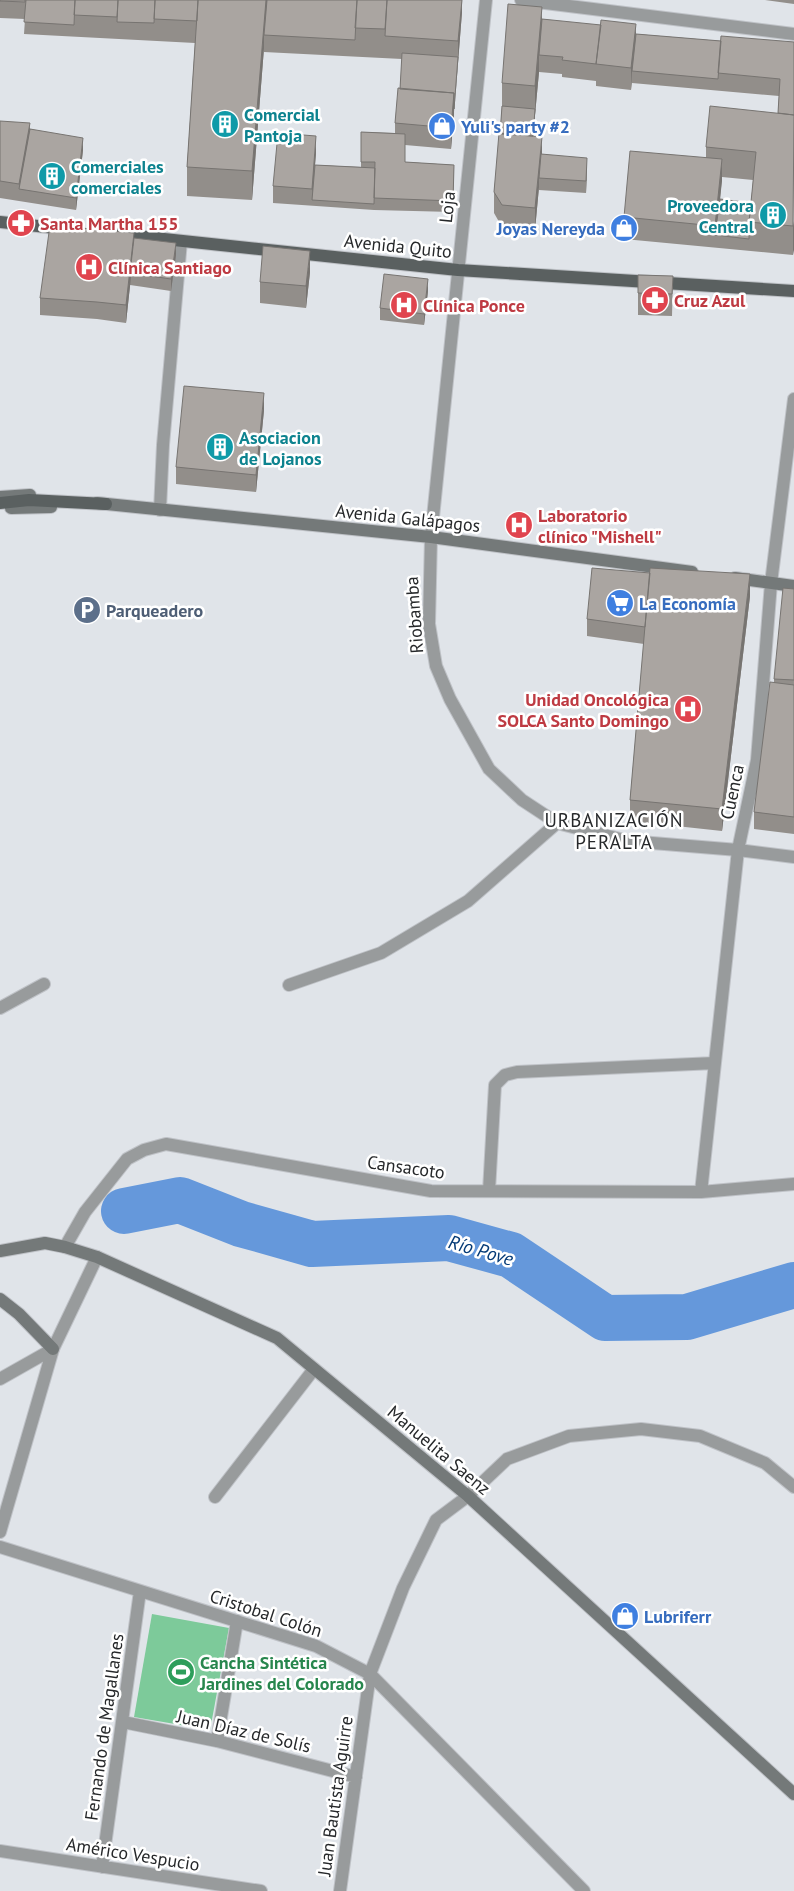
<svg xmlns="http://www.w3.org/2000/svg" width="794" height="1891" font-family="'PT Sans',sans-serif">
<rect width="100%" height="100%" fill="#e0e4e9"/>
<path fill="#7dca9a" d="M152,1614L229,1628L210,1730L134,1717Z"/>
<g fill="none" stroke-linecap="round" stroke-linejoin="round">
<path stroke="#6598db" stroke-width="46" d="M124,1211L180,1200L241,1224L312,1244L449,1238L511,1255L605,1318L687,1317L794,1285"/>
<g stroke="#bfc2c7" stroke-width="14">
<path id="street" d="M486,0L431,537L429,624L436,666L450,699L489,769L522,800L557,823L628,841L738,850L794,857
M521,0L794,34
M160,510L163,445L181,241
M289,985L381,953L468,901L557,823
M0,1008L44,984
M489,1191L495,1085L505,1075L517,1072L715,1063
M701,1192L738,850L757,760L771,583L794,399
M65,1247L85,1212L127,1159L144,1150L166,1144L431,1191L701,1192L794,1184
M0,1379L53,1349
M215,1497L314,1369
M0,1532L53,1349L97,1257
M0,1547L316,1646L370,1674L584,1891
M123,1722L217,1741L356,1777
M217,1741L237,1621
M0,1851L261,1891
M102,1867L140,1591
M340,1891L370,1674L403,1588L436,1520L468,1496L507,1459L569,1436L641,1429L700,1436L765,1463L794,1487"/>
</g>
<g stroke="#bfc2c7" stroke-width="14">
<path id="secondary" d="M0,497L30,495
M97,503L431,537L692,572
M11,508L51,507
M735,578L794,586
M0,1251L45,1243L65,1247L97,1257L277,1338L468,1496L794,1794
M0,1299L19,1314L53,1349"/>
</g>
<g stroke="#bfc2c7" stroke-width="14">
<path id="primary" d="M0,222L65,229
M117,234L458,270L794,291
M0,503L29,500L106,504"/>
</g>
<use href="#street" stroke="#989b9c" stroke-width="12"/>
<use href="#secondary" stroke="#747979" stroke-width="12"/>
<use href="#primary" stroke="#5a6060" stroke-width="12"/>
</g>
<path fill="#928e8a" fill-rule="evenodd" d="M0,0H462V12L451,149L405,145V162L454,165L453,212L374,210L273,203V186L316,153L315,165L361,167V132L395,133V123L400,89L402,59L264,52V48L252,200L187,196V167L195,43L24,34L25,19L0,18Z
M765,0H794V4Z
M542,19L636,34L721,41L794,42L793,255L624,239V217L706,158V147L778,113L779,96L632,83V82L631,90L596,86V81L562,77V74L539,72L533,137L542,154L587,169L586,193L539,190V187L535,230L502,227L494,213V192L500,134L502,106V83ZM722,177L753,180L751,203L720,199Z
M0,121L30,129L83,150L76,210L0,198Z
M134,238L176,255L171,291L130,285L126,323L97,319L40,315V298Z
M310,272L306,308L260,303V282Z
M673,276L672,316L638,315V293Z
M428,291L424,325L380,320V308Z
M264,410L256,492L176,484V467Z
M794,589V834L754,829V812L774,683V679Z
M750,596L722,831L630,821V800L644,644L587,636V619Z"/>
<path fill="#777471" d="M266,0H268L264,35V48L252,200V171Z
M462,0V12L454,115L458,57V41Z
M542,7V36L539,55V72L531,157L535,109V86Z
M636,24V46L632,71L631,90V68Z
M454,93V115L451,149V128Z
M30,123V140L19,189V184Z
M316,136V153L312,200V189Z
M542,137V159L539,178V187L535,230V208Z
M83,138V150L76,210V198Z
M587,158V169L586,193V181Z
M722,159V181L716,236L715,235V226Z
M794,221V250L793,255V226Z
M134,233V250L126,323V305Z
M176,243V255L171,291V279Z
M310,251V272L306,308V286Z
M428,279V291L424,325V314Z
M264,393V410L256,492V475Z
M750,574V596L722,831V809Z"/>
<path fill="#aaa5a1" stroke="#777471" d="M0,0H25V2L0,1Z
M26,0H75L74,25L24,22Z
M75,0H118L117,17L74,15Z
M118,0H155L154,23L117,22Z
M155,0H198L197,21L154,19Z
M198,0H266L252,171L187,167Z
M267,0H357L355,40L264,35Z
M357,0H387L385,29L355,28Z
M387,0H462L458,41L385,36Z
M508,4L542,7L535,86L502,83Z
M542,19L601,25L596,64L562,60L563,57L539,55Z
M601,20L636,24L631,68L596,64Z
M636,34L721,41L718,79L632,71Z
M721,36L794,42V115L778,113L780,79L718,73Z
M402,53L458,57L454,109V93L400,89Z
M398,88L454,93L451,128L395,123Z
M502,106L535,109L533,136L500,134Z
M710,106L794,115L793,226L749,222L756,152L706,147Z
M0,121L30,123L19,184L0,181Z
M30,129L83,138L76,198L19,189Z
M361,132L405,134V162L454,165L453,201L374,198L375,162H361Z
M278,133L316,136L312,189L273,186Z
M499,133L542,137L535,208L502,205L494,192Z
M630,151L722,159L715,226L624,217Z
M541,154L587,158L586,181L539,178Z
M315,165L375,168L374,204L312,200Z
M720,199L751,203L749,222V239L715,235Z
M50,225L134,233L126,305L97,302L40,298Z
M134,238L176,243L171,279L130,273Z
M263,246L310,251L306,286L260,282Z
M384,274L428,279L424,314L380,308Z
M638,275L673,276L672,294L638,293Z
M184,386L264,393L256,475L176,467Z
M592,568L650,573L645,627L587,619Z
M650,568L750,574L722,809L630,800Z
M783,588L794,589V680L774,679Z
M770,682L794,685V817L754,812Z"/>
<defs>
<g id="building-disc" transform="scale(1.4375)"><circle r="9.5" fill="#0f9aa8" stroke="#fff"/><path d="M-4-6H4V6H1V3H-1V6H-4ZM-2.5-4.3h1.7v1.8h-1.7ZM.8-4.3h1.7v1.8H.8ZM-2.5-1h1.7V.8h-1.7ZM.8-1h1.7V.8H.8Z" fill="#fff"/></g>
<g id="shop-disc" transform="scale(1.4375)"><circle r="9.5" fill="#3f7fe0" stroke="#fff"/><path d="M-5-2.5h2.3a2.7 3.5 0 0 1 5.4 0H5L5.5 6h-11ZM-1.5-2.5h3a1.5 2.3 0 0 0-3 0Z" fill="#fff"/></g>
<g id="pharmacy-disc" transform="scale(1.4375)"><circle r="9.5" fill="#e0444e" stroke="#fff"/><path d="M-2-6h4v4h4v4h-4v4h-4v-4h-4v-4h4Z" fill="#fff"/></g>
<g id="hospital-disc" transform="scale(1.4375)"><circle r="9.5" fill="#e0444e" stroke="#fff"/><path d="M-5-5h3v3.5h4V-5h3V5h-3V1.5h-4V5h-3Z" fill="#fff"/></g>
<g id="supermarket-disc" transform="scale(1.4375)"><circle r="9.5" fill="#3f7fe0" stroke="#fff"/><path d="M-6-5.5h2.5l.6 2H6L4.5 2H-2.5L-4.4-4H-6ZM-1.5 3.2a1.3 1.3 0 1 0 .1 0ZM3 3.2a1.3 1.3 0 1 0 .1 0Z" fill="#fff"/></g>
<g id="parking-disc" transform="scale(1.4375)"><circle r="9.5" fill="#5c6f8a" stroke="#fff"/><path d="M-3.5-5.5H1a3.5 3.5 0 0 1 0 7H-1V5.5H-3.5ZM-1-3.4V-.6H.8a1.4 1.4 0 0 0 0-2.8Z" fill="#fff"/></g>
<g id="stadium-disc" transform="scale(1.4375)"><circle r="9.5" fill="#2e9e5b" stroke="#fff"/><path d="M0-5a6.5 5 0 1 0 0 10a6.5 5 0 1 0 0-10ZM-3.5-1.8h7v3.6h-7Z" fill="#fff"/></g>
</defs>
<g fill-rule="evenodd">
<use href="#building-disc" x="225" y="124"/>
<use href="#shop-disc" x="442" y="126"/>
<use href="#building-disc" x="52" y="176"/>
<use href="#building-disc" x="773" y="215"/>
<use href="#pharmacy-disc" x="21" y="223"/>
<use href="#shop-disc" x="624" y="228"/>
<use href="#hospital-disc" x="89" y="267"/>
<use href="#pharmacy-disc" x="655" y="300"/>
<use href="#hospital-disc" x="404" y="305"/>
<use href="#building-disc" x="220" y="447"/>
<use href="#hospital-disc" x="519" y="525"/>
<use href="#supermarket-disc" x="620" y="603"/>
<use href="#parking-disc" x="87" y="610"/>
<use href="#hospital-disc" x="688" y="709"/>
<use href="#shop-disc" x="625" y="1616"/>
<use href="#stadium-disc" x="181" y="1672"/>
</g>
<g text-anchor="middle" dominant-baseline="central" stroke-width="5" stroke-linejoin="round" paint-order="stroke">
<g font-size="18" font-weight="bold" fill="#0d838f" stroke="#fff" text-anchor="start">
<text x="244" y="114">Comercial<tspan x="244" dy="21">Pantoja</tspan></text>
<text x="71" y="166">Comerciales<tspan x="71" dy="21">comerciales</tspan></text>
<text x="754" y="205" text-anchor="end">Proveedora<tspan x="754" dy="21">Central</tspan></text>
<text x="239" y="437">Asociacion<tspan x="239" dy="21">de Lojanos</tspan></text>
</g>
<g font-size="18" font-weight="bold" fill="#366cbe" stroke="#fff" text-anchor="start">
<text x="461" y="126">Yuli's party #2</text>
<text x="605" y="228" text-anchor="end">Joyas Nereyda</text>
<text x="639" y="603">La Economía</text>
<text x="644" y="1616">Lubriferr</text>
</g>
<g font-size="18" fill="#26282a" stroke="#fff">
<text transform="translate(447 207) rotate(-84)">Loja</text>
<text transform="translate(398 246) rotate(6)">Avenida Quito</text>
<text transform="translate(408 518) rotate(6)">Avenida Galápagos</text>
<text transform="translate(414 615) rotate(-94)">Riobamba</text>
<text transform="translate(732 792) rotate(-78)">Cuenca</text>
<text transform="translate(406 1167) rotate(8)">Cansacoto</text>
<text transform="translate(439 1450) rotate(40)">Manuelita Saenz</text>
<text transform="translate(266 1613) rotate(18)">Cristobal Colón</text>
<text transform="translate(104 1727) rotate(-82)">Fernando de Magallanes</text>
<text transform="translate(244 1731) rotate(13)">Juan Díaz de Solís</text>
<text transform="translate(335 1796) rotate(-82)">Juan Bautista Aguirre</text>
<text transform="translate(133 1854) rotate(9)">Américo Vespucio</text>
</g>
<g font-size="18" font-weight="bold" fill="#be3a42" stroke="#fff" text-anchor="start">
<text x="40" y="223">Santa Martha 155</text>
<text x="108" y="267">Clínica Santiago</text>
<text x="674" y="300">Cruz Azul</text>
<text x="423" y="305">Clínica Ponce</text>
<text x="538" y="515">Laboratorio<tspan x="538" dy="21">clínico "Mishell"</tspan></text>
<text x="669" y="699" text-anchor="end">Unidad Oncológica<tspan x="669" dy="21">SOLCA Santo Domingo</tspan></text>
</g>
<g font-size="18" font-weight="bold" fill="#4e5e75" stroke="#fff" text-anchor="start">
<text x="106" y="610">Parqueadero</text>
</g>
<g font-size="18" font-weight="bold" fill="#27864d" stroke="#fff" text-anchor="start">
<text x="200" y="1662">Cancha Sintética<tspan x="200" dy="21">Jardines del Colorado</tspan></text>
</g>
<g font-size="19" letter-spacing="1" fill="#26282a" stroke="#fff">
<text x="614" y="820">URBANIZACIÓN<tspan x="614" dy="22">PERALTA</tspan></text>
</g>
<g font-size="19" font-style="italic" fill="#053b77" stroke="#fff">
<text transform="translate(481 1250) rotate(16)">Río Pove</text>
</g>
</g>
</svg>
